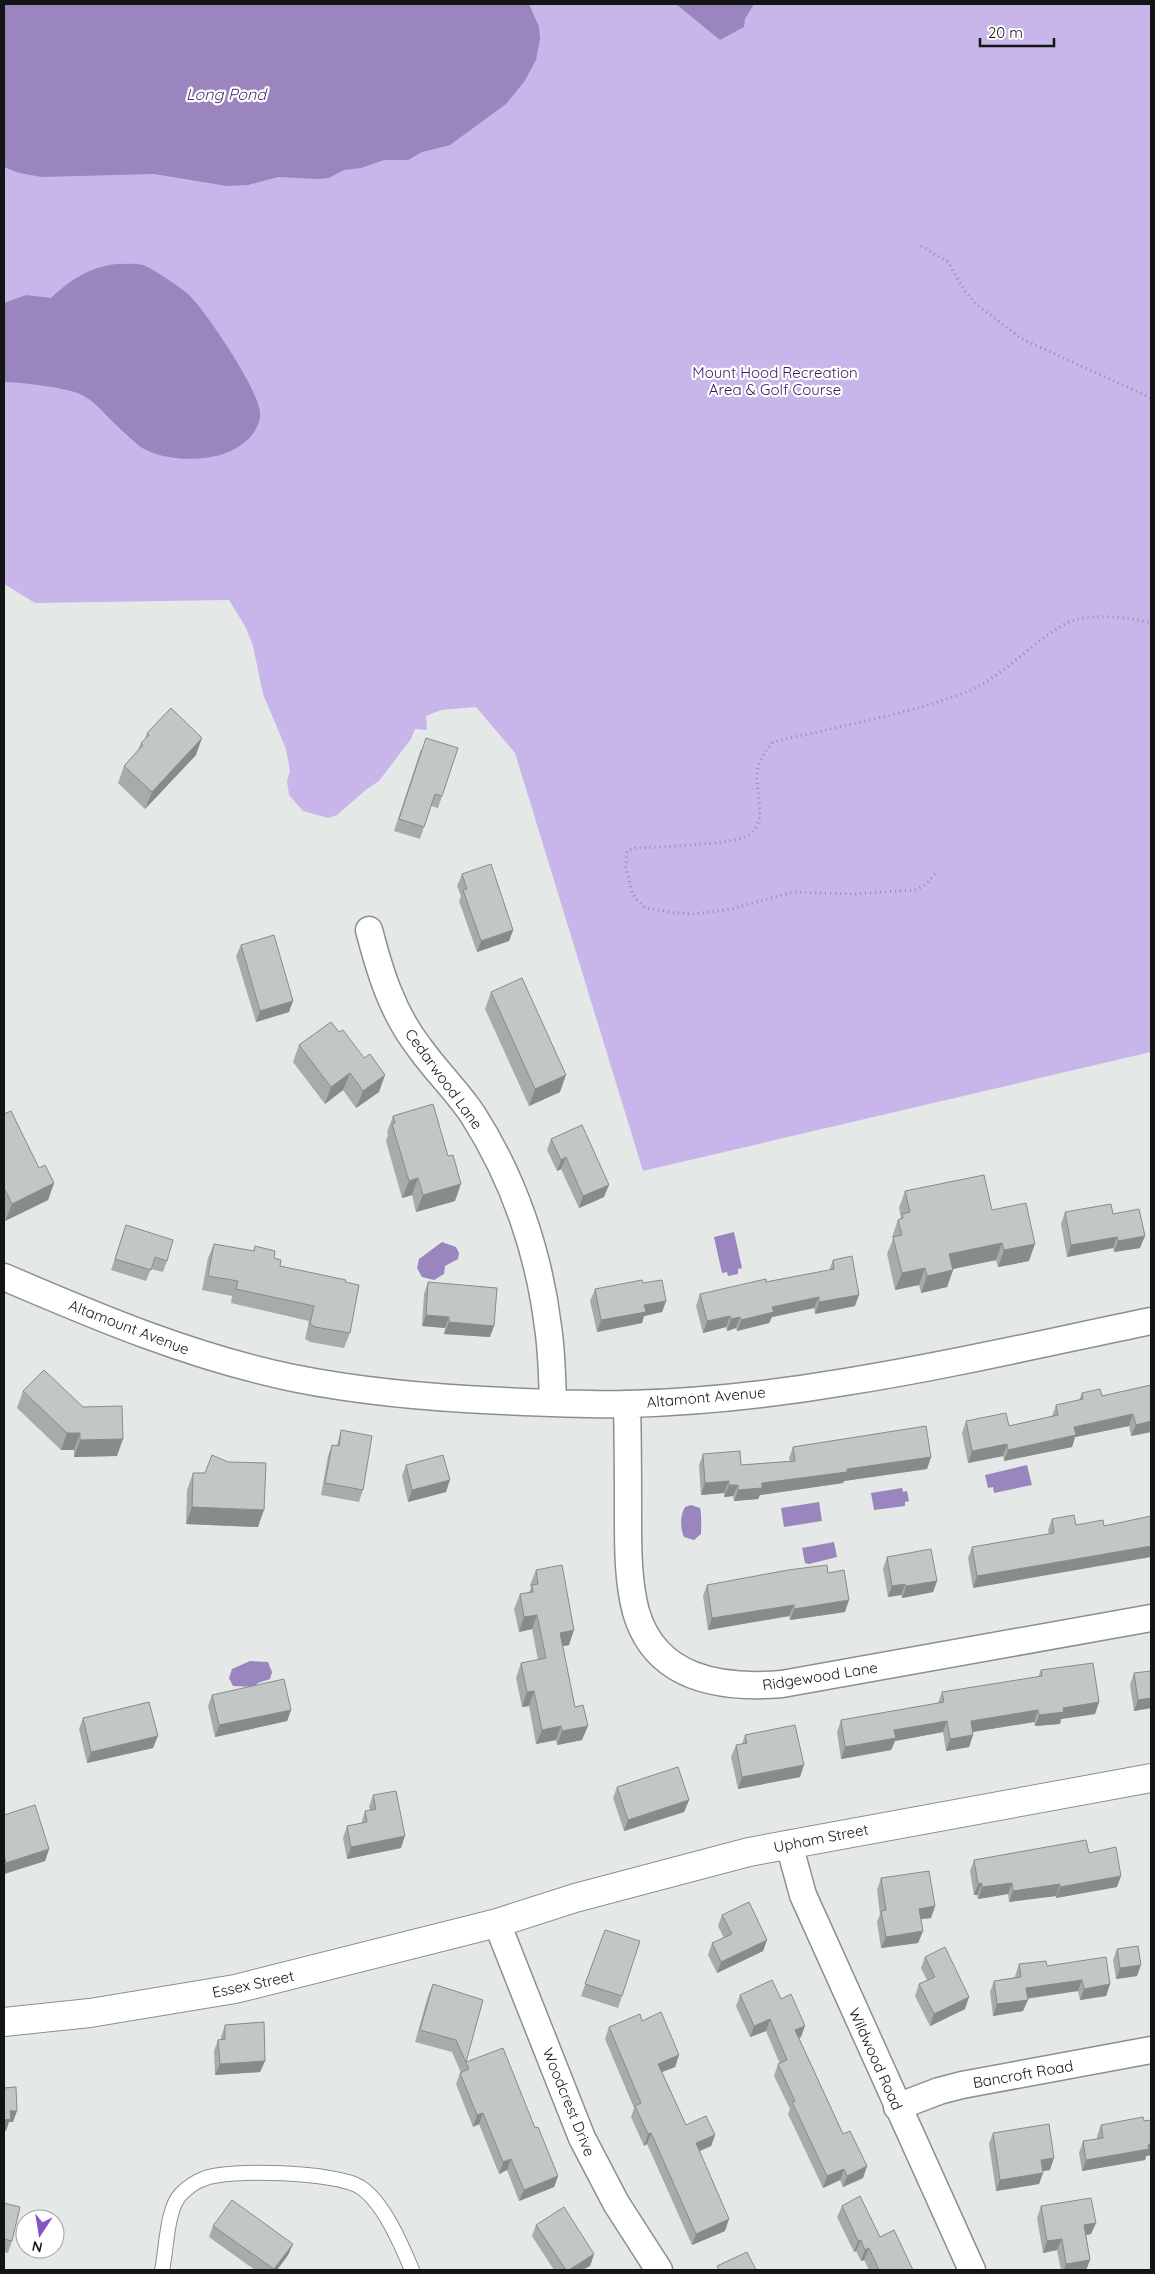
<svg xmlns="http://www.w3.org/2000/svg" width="1155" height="2274" font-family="Quicksand,sans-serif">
<rect width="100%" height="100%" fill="#e4e9e7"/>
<path fill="#c8b6ea" d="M4,4H1151V1052L643,1171L515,753L476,707L441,710L426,716L427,730L415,729L411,739L379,781L367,789L337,815L328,818L303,811L289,795L287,781L290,771L286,749L263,694L253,646L246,628L229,600L35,603L4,584Z"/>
<path fill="#9a85be" d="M4,4H529L539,27L540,39L536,60L524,82L506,104L450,145L422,152L408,160H384L361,168L344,170L329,178L317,179L278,177L248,185L227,186L154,174L42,177L19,173L4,167Z
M676,4H754L745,19L744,27L720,40Z
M116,264C124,264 135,263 143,265C150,267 185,290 190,296C206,312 263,395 260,416C258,439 232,454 211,457C190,461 156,459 138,445C129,437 119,428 110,419C101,410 94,401 82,395C71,388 18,382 4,382V303L26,295L51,298C70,280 90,267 116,264Z
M734,1232L742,1268L738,1269V1274L728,1276L727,1272L722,1273L714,1237Z
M442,1242L456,1247L459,1253L458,1259L445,1266L444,1274L434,1280L422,1277L417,1268L419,1259Z
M1027,1465L1032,1485L994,1493L993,1487L988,1488L985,1475Z
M902,1488L903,1492L907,1491L909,1501L905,1502V1506L874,1510L871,1493Z
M819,1502L822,1521L784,1527L781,1508Z
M691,1505L700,1508C702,1516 701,1525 701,1534L694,1540L684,1537C680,1528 680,1515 685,1507Z
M834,1542L837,1557L809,1564L805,1563L802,1548Z
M250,1661L268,1662L272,1672L270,1679L258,1683L254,1687L233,1686L229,1678L232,1669Z"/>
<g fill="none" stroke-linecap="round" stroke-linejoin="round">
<g stroke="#8b908e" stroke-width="16">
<path id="lane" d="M162,2270C167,2249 166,2210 181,2194C187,2188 195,2182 203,2179C228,2168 337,2172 360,2187C383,2201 402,2246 412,2270"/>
</g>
<g stroke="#8b908e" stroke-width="29">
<path id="street" d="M369,930C380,972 392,1012 419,1047C436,1071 457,1091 473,1115C514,1179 539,1253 548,1327C552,1352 552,1378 553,1403
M4,1277C97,1317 192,1357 293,1378C362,1392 433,1398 504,1401C545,1403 586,1405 628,1404C700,1402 774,1394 845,1382C947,1366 1049,1342 1151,1321
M627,1404C628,1442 628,1480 628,1518C628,1549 628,1582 636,1612C656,1680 722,1689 782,1684L1151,1618
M789,1844L803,1895L972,2270
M497,1923L582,2138L616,2203L659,2270
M897,2107L939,2091L962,2085L1151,2050"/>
</g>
<g stroke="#8b908e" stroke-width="30">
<path id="secondary" d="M4,2022L90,2013L235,1989L497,1923L575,1898L749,1852L1151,1778"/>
</g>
<path stroke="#8e9291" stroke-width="3" stroke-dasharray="1 4" stroke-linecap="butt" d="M921,246L948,262L965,291L977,305L1022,339L1151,398
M935,874L925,885L915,890L854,894L793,892L731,909L695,914L676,913L646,908L636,899L632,893L626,867L627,851L635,848C658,847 728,845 747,836C753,833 756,827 759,821C763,786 745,773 773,742C835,727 901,716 961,694C1001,680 1029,644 1065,624C1085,612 1129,617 1151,623"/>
<use href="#lane" stroke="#fff" stroke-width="14"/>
<use href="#street" stroke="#fff" stroke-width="26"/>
<use href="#secondary" stroke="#fff" stroke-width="28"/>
</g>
<path fill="#a7abaa" d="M147,733L196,755L145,809L118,783L124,766L138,750L141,743L145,739Z
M421,749L442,796L438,808L431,806L420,839L394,831Z
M462,874L513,930L509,941L477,952L459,901L461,896L457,886Z
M241,945L289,1012L256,1022L236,956Z
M491,992L560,1092L529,1106L485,1009Z
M331,1022L379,1092L356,1108L343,1090L325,1104L293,1062L299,1045Z
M4,1114L39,1168L54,1183L48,1200L5,1221L4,1218Z
M393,1116L448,1156L455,1201L416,1212L412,1195L402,1198L386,1141L388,1135L387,1132Z
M551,1139L604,1197L579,1208L561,1169L557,1171L547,1150Z
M905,1191L992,1210L1029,1261L998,1267L996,1260L953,1269V1270L947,1287L921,1293L919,1285L895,1290L887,1254L893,1239L892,1237L898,1220L900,1219L901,1218L899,1208Z
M1065,1212L1113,1214L1140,1248L1114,1252L1113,1248L1067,1257L1061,1224Z
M126,1225L167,1261L163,1272L151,1269L146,1281L111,1270Z
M214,1244L253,1251L255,1246L274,1258L280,1266L345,1282L350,1333L344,1348L310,1342L305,1339L309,1321L231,1303L232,1296L202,1290L208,1258Z
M833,1260L855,1306L815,1314L814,1308L772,1317L769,1323L737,1331L736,1328L727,1331L726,1327L703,1333L696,1306L700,1294L829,1270Z
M428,1282L490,1337L444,1334L445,1328L422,1326L424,1294Z
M643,1283L666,1301L662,1312L644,1316L642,1323L597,1332L590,1301L595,1289Z
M1151,1385V1432L1131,1436L1129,1426L1075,1437L1072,1447L1004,1461L1003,1456L968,1463L962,1433L966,1421L1009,1426L1052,1416L1056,1405L1079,1400L1082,1393L1102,1396Z
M23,1391L117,1456L74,1457V1450H61L17,1408Z
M341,1430L363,1490L359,1502L321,1495L328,1456L332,1445H337Z
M793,1447L931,1457L927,1469L844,1481L843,1483L760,1495L758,1499L734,1501L733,1496L724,1497V1493L701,1495L699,1465L703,1454L741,1465L790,1461L789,1458Z
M406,1465L446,1492L408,1502L402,1476Z
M193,1473L258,1527L186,1524L187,1490Z
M1052,1519L1076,1525L973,1588L968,1558L972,1547L1049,1534L1048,1530Z
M887,1557L937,1581L933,1592L902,1598L901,1595L888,1597L883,1569Z
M536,1570L569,1645L562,1646L582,1740L557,1745L556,1740L536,1744L529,1706L522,1707L516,1678L521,1663L538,1660L532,1629L519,1632L514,1609L520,1594L529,1592L531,1588L530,1585Z
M828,1573L845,1612L790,1620L789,1616L708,1630L703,1596L707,1585Z
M1041,1670L1099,1702L1095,1714L1061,1719L1060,1724L1035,1726L1034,1722L973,1732V1735L969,1747L946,1751L943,1732L895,1741L891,1750L841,1759L837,1732L841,1720L938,1703L942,1692L1038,1677Z
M1151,1671V1708L1134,1711L1130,1685L1134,1673Z
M212,1695L291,1710L287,1721L215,1737L208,1706Z
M83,1718L153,1748L87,1763L79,1729Z
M745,1735L800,1777L738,1789L731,1757L736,1745L742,1744Z
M617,1787L689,1800L684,1812L624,1831L613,1798Z
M373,1795L401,1848L347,1859L343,1838L347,1826L361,1824L365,1811L370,1810L369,1807Z
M4,1815L49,1849L45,1861L4,1874Z
M1151,1843V1859L1150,1847Z
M1089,1853L1117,1887L1056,1898V1896L1009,1902L1008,1894L978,1899L977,1895H974L970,1871L974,1860Z
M881,1878L935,1906L931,1918L921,1919L923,1931L918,1943L881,1948L877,1922L880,1914L877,1890Z
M722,1915L767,1940L763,1951L717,1973L708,1955L712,1943L724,1938L718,1926Z
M605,1930L622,1996L618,2008L581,1996Z
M1117,1949L1137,1976L1116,1979L1113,1960Z
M925,1957L965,2009L930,2026L915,1996L919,1984L927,1980L921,1968Z
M1019,1964L1047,1966L1110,1984L1106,1996L1080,2000L1078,1991L1027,1999L1023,2011L993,2016L990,1992L994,1981L1015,1977V1976Z
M433,1984L466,2062L535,2128L558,2176L554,2187L519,2201L507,2170L499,2174L479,2124L473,2127L456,2084L460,2073H461L452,2052L415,2042L428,1996Z
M740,1995L781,1999L801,2037L799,2038L843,2134L867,2166L863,2178L843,2187L840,2180L823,2188L788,2114L790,2109L774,2076L778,2064H780L766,2031L750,2037L736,2006Z
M642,2021L679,2055L675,2067L662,2072L686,2125L715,2135L711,2146L699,2151L725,2231L692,2245L647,2144L644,2146L631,2117L634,2108L605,2039L609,2027Z
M225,2025L265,2061L260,2072L215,2075L214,2051L218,2040H221V2037Z
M1151,2120V2155L1146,2156L1145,2160L1082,2171L1079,2153L1083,2141L1097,2139V2136L1101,2125Z
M993,2133L1050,2170L1043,2171L1039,2184L996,2191L989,2144Z
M4,2203L12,2241L8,2253L4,2252Z
M842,2206L880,2237L913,2270H869L864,2260L861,2261L856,2251L854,2252L837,2217Z
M1041,2206L1096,2223L1091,2234L1086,2235L1090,2260L1086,2270H1061L1057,2250L1043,2253L1037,2218Z
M536,2225L594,2254L590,2266L582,2270H554L532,2236Z
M213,2226L293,2244L288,2255L277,2270H255L209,2237Z"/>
<path fill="#888b8b" d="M202,738L196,755L145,809L152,792Z
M513,930L509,941L477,952L481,941Z
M293,1001L289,1012L256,1022L260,1011Z
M350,1073L343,1090L325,1104L331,1087Z
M385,1075L379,1092L356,1108L363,1091Z
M566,1075L560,1092L529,1106L535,1089Z
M566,1157L561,1169L557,1171L561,1160Z
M418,1178L412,1195L402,1198L409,1181Z
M54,1183L48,1200L5,1221L12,1204Z
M461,1184L455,1201L416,1212L423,1195Z
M609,1185L604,1197L579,1208L583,1196Z
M1145,1236L1140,1248L1114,1252L1118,1241Z
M1117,1237L1113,1248L1067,1257L1071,1245Z
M1002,1243L996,1260L943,1271L949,1254Z
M1035,1244L1029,1261L998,1267L1004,1250Z
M925,1268L919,1285L895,1290L902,1273Z
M953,1270L947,1287L921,1293L927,1276Z
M859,1295L855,1306L815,1314L819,1302Z
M819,1297L814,1308L772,1317L769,1323L737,1331L741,1320L772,1307Z
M666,1301L662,1312L644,1316L642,1323L597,1332L601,1320L644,1305Z
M426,1315L449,1317L445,1328L422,1326Z
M730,1316L726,1327L703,1333L707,1321Z
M740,1317L736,1328L727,1331L731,1319Z
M449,1322L494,1326L490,1337L444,1334Z
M1133,1414L1129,1426L1075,1437L1072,1447L1004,1461L1008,1450L1074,1427Z
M1151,1421V1432L1131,1436L1136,1425Z
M67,1433H80L74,1450H61Z
M123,1439L117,1456L74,1457L80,1440Z
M1007,1444L1003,1456L968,1463L972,1451Z
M931,1457L927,1469L844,1481L843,1483L760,1495L758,1499L734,1501L738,1490L762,1483L847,1469Z
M450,1480L446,1492L408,1502L412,1490Z
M729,1481L724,1493L701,1495L705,1483Z
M729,1485H738L733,1496L724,1497Z
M192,1507L264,1510L258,1527L186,1524Z
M1151,1546V1557L973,1588L977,1576Z
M937,1581L933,1592L902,1598L906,1586Z
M905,1584L901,1595L888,1597L892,1586Z
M849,1600L845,1612L790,1620L794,1609Z
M794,1605L789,1616L708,1630L712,1618Z
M537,1615L532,1629L519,1632L524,1617Z
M574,1630L569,1645L554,1648L560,1633Z
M534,1691L529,1706L522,1707L527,1692Z
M1151,1698V1708L1134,1711L1138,1700Z
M1099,1702L1095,1714L1061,1719L1060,1724L1035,1726L1039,1715L1063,1708Z
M291,1710L287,1721L215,1737L219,1725Z
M1038,1710L1034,1722L966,1733L971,1721Z
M947,1721L943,1732L895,1741L891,1750L841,1759L845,1747L894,1730Z
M561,1726L556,1740L536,1744L542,1730Z
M588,1726L582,1740L557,1745L562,1731Z
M973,1735L969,1747L946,1751L950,1739Z
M158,1736L153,1748L87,1763L91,1752Z
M804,1765L800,1777L738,1789L742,1777Z
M689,1800L684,1812L624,1831L628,1820Z
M405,1836L401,1848L347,1859L351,1847Z
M49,1849L45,1861L4,1874V1869L6,1863Z
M1121,1876L1117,1887L1056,1898L1060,1887Z
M982,1883L977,1895H974L978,1884Z
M1012,1883L1008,1894L978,1899L982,1887Z
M1060,1884L1056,1896L1009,1902L1013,1891Z
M935,1906L931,1918L915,1920L919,1909Z
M923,1931L918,1943L881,1948L886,1937Z
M767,1940L763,1951L717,1973L721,1962Z
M1141,1965L1137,1976L1116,1979L1120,1968Z
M1082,1980L1078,1991L1021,1999L1026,1988Z
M1110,1984L1106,1996L1080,2000L1084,1989Z
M969,1997L965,2009L930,2026L934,2014Z
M1028,2000L1023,2011L993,2016L997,2004Z
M770,2019L766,2031L750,2037L754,2026Z
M805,2026L801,2037L791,2041L795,2030Z
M679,2055L675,2067L654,2075L658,2064Z
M265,2061L260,2072L215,2075L220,2064Z
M10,2111H17L13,2122H9L6,2131H4V2120Z
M483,2113L479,2124L473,2127L477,2115Z
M651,2133L647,2144L644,2146L648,2134Z
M715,2135L711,2146L691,2155L696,2143Z
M1151,2144V2155L1146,2156L1145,2160L1082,2171L1086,2160Z
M1054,2158L1050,2170L1037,2172L1041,2160Z
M511,2159L507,2170L499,2174L503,2162Z
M867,2166L863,2178L843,2187L847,2176Z
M844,2169L840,2180L823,2188L827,2176Z
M1043,2173L1039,2184L996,2191L1000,2180Z
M558,2176L554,2187L519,2201L524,2190Z
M729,2219L725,2231L692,2245L696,2234Z
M1096,2223L1091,2234L1080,2236L1084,2225Z
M1062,2239L1057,2250L1043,2253L1047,2241Z
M861,2240L856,2251L854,2252L858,2241Z
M293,2244L288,2255L277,2270H273Z
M869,2248L864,2260L861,2261L865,2250Z
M594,2254L590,2266L582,2270H569Z
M1090,2260L1086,2270H1064L1066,2264Z"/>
<path fill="#c2c7c6" stroke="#888b8b" d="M171,708L202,738L152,792L124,766L143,745L141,743L149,735L147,733Z
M426,738L458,748L442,796L435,794L424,827L399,819Z
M491,864L513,930L481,941L463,890L467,889L462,874Z
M274,935L293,1001L260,1011L241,945Z
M522,978L566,1075L535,1089L491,992Z
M331,1022L339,1032L343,1030L364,1058L370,1054L385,1075L363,1091L350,1073L331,1087L299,1045Z
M433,1104L448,1156L453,1155L461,1184L423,1195L418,1178L409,1181L392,1124L395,1123L393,1116Z
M11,1111L39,1168L45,1165L54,1183L12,1204L4,1188V1114Z
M582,1125L609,1185L583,1196L566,1157L561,1160L551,1139Z
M984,1175L992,1210L1026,1203L1035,1244L1004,1250L1002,1243L949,1254L953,1270L927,1276L925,1268L902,1273L893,1237L902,1235L898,1220L903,1218L902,1214L910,1212L905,1191Z
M1111,1204L1113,1214L1139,1209L1145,1236L1118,1241L1117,1237L1071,1245L1065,1212Z
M126,1225L173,1240L167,1261L155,1257L151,1270L115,1259Z
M214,1244L254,1251L255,1246L275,1251L274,1258L281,1260L280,1266L346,1280L345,1282L359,1285L350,1333L315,1327L310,1324L314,1306L236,1289L238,1281L208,1276Z
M852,1256L859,1295L819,1302V1297L772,1307L774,1312L741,1320L740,1317L731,1319L730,1316L707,1321L700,1294L766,1279V1282L834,1269L833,1260Z
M642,1280L643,1283L662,1280L666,1301L644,1305L646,1312L601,1320L595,1289Z
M428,1282L497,1288L494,1326L449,1322V1317L426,1315Z
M44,1370L83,1407L122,1406L123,1439L80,1440V1433H67L23,1391Z
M1151,1385V1421L1136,1425L1133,1414L1074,1427L1076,1435L1008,1450L1007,1444L972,1451L966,1421L1006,1413L1009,1426L1058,1415L1056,1405L1083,1399L1082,1393L1100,1389L1102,1396Z
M926,1426L931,1457L847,1469V1472L762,1483V1488L738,1490V1485H729V1481L705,1483L703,1454L740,1451L741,1465L795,1461L793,1447Z
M341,1430L372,1436L363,1490L325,1483L332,1445L339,1446Z
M212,1455L228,1462L266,1463L264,1510L192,1507L193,1473H205Z
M443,1455L450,1480L412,1490L406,1465Z
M1074,1515L1076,1525L1103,1520L1104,1526L1151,1516V1546L977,1576L972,1547L1054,1533L1052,1519Z
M931,1549L937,1581L906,1586L905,1584L892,1586L887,1557Z
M562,1565L574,1630L560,1633L575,1707L583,1705L588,1726L562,1731L561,1726L542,1730L534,1691L527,1692L521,1663L546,1658L537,1615L524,1617L520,1594L533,1592L532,1585L538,1584L536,1570Z
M827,1565L828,1573L844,1570L849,1600L794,1609V1605L712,1618L707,1585L788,1570Z
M1093,1663L1099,1702L1063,1708L1064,1712L1039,1715L1038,1710L971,1721L973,1735L950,1739L947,1721L894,1730L896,1738L845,1747L841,1720L944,1702L942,1692L1042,1676L1041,1670Z
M1151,1671V1698L1138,1700L1134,1673Z
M284,1679L291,1710L219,1725L212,1695Z
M149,1702L158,1736L91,1752L83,1718Z
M795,1725L804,1765L742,1777L736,1745L747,1743L745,1735Z
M678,1767L689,1800L628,1820L617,1787Z
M396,1791L405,1836L351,1847L347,1826L367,1822L365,1811L376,1809L373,1795Z
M35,1805L49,1849L6,1863L4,1856V1815Z
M1086,1840L1089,1853L1116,1847L1121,1876L1060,1887V1884L1013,1891L1012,1883L982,1887V1883L978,1884L974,1860Z
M929,1871L935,1906L919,1909L923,1931L886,1937L881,1911L886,1910L881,1878Z
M749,1902L767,1940L721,1962L712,1943L732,1934L722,1915Z
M605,1930L640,1941L622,1996L585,1984Z
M1138,1946L1141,1965L1120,1968L1117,1949Z
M945,1947L969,1997L934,2014L919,1984L935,1977L925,1957Z
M1106,1957L1110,1984L1084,1989L1082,1980L1026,1988L1028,2000L997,2004L994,1981L1021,1977L1019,1964L1046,1961L1047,1966Z
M772,1980L781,1999L791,1994L805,2026L795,2030L843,2134L850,2131L867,2166L847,2176L844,2169L827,2176L792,2102L795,2101L778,2064L787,2060L770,2019L754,2026L740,1995Z
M433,1984L483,2000L466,2062L503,2048L535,2128L538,2127L558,2176L524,2190L511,2159L503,2162L483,2113L477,2115L460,2073L469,2069L456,2040L420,2030Z
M661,2012L679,2055L658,2064L686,2125L706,2116L715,2135L696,2143L729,2219L696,2234L651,2133L648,2134L635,2106L641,2103L609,2027L640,2014L642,2021Z
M264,2022L265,2061L220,2064L218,2040L225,2039V2025Z
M16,2087L17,2111H10L11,2119L4,2120V2088Z
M1143,2117L1144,2121L1151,2120V2144L1148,2145L1149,2149L1086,2160L1083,2141L1103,2138L1101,2125Z
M1049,2124L1054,2158L1041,2160L1043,2173L1000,2180L993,2133Z
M860,2196L880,2237L894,2230L913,2270H879L869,2248L865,2250L861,2240L858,2241L842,2206Z
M1091,2198L1096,2223L1084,2225L1090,2260L1066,2264L1062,2239L1047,2241L1041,2206Z
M232,2200L293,2244L274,2269L213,2226Z
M4,2203L20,2207L12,2241L4,2239Z
M564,2207L594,2254L569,2270H566L536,2225Z
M747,2252L756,2270H719L717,2266Z"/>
<g text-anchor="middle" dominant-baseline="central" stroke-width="4.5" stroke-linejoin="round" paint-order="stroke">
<g font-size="15" fill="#39195e" stroke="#fff">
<text x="775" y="372">Mount Hood Recreation<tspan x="775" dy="17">Area &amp; Golf Course</tspan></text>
</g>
<g font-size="15" fill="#131514" stroke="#fff">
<text transform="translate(444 1079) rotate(54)">Cedarwood Lane</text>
<text transform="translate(129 1327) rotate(21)">Altamount Avenue</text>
<text transform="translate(706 1397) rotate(-5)">Altamont Avenue</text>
<text transform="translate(820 1676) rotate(-9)">Ridgewood Lane</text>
<text transform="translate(821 1838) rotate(-11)">Upham Street</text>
<text transform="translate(253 1984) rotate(-12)">Essex Street</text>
<text transform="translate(876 2059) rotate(66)">Wildwood Road</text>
<text transform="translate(1023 2074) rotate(-10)">Bancroft Road</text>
<text transform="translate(569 2102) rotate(68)">Woodcrest Drive</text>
</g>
<g font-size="16" font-style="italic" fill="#492b71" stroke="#fff">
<text x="226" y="94">Long Pond</text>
</g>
</g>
<rect width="1155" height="2274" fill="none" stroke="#131514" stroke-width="10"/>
<g transform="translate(40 2234) rotate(192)"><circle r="24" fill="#ffffff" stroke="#a1a1a1"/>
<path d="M0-4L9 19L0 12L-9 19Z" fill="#8652ca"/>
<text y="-8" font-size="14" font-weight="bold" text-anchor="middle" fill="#131514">N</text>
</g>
<path d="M980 38v8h74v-8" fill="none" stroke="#131514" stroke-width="2.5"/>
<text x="988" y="38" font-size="15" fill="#131514" stroke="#ffffff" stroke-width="4" paint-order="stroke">20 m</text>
</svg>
